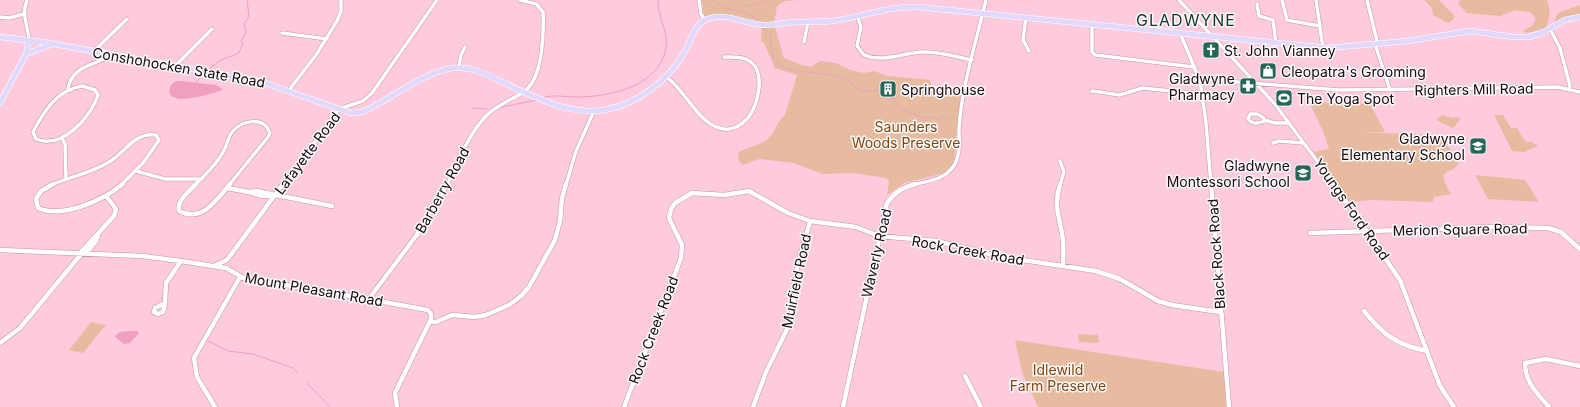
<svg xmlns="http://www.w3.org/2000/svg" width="1580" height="407" font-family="Inter,sans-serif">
<rect width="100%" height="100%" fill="#fdcade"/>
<path fill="#e7bb9f" d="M702,0H799L785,1L777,6L774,24L784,58L802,65L811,67L820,61L829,62L836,63L850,70L864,73L874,71L888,76L930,80L932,89L947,95H961L956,135L955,155L953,164L944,173L904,183L887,195L889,181L886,178L853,173L823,174L793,163L759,159L743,165L739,161L738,153C747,147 761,145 769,138C776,131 777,120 785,115L797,75L775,68L764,43L761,42L762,27L712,16L704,18Z
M1424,0H1439L1455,16L1453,20L1448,23L1433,15L1432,8Z
M1460,0H1547C1551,11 1550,17 1546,28L1527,33L1524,31V30L1532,26L1536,19L1530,12L1515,10L1500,16L1467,13L1458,4Z
M1580,5V15L1554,22L1558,13Z
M1309,102L1370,104L1385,132H1358L1437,135L1454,153L1459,160C1456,179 1432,162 1451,194L1434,197L1433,202L1371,200L1349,202L1314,152L1329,149L1323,131Z
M1442,115L1453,118L1457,117L1461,119L1453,128L1436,120Z
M1494,115H1503L1511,128H1517L1525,141L1528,143L1530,141L1538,146L1524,152L1512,151Z
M1475,175L1525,180L1539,202L1488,199Z
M91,322L106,325L83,353L69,350Z
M1078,334L1098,335L1099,343L1079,342Z
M1015,340L1224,372L1226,407H1038L1022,372Z"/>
<path fill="#f09fc0" d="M176,81H181L216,85L223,89C217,94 189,99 180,99C178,99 174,97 171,96L169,91L171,85Z
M128,331H137L139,333L130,343L124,344L116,338L115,336L120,332Z"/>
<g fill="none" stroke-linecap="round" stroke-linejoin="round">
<path stroke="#f09fc0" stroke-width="1" d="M713,0C725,14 749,7 759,23
M741,12L743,7L770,0
M763,28L771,35C769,44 773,48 773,57L780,63L779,65C798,74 820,72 841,77C848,79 852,86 858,89C864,93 874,90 880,90L883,97L888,99L893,98L900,109L924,118L930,117L936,119L943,116L950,119
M209,69L219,61L239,53L243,43L241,41L246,32L244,24L249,16L247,0
M195,83L205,73
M882,92L887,89
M542,98C552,94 565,97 576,97C609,97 659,87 666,48C669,31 657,17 658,0
M473,108L487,109
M498,108L536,100
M208,341L228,351L253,354L293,368L298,373
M307,383L330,407"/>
<g stroke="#c394a7" stroke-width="4.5">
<path id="minor-far1" d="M27,0C21,14 28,26 29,40
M699,0L701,14L704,19
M1179,0L1274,103L1335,185
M1282,0L1287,20L1320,26
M1316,0L1323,48
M1367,0L1377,41L1376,47L1390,90
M1257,4L1259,16L1273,20L1276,43
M857,15L861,27L857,46L864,55C884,63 902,53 922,52C939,51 956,57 972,60
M0,17L9,18L24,14
M1026,17L1023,40L1029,51
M1092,24V52L1095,55L1194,67
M1550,29L1560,48L1570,86L1569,89
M282,33L327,39
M1180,33L1200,81L1206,123L1211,185
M804,42L808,22
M93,52L127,19
M175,66L212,29
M459,67L461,55L465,47
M665,76C686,89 701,132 729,129C735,128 741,125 745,121C758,109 766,74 751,62C743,56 733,57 724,57
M1200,79L1339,90L1557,87L1580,92
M82,86L95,90L98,95C91,117 62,150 36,139L33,132C44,111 57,90 82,86Z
M68,88C73,65 94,66 111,55
M289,90L316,55L337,21L341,11V0
M1092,91L1120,95L1142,88L1202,94
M1250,114H1257L1264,118V121C1258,124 1252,124 1248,119Z
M1264,120L1275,123H1289
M62,138L65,144L66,178
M1273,143L1279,141L1304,143
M136,171L165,179H199
M51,185C69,177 92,173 109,162C126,152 134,132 156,135L159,140L143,163L121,185
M195,185C205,175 217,164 223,152C227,146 228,137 232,132C242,120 264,116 270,133L268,137L229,185
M283,185L339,109L363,101L372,93L437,0
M447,185C458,162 468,135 486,116C498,104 512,100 525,91C543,77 544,33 543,12L536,4L520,0
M566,185L576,151L594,111
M912,185C927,181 944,180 953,167C961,156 959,141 959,128C962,85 976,42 986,0
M1060,185L1064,172L1060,161"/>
</g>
<g stroke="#c394a7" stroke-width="5.5">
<path id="minor" d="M53,184L41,191L36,199L38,208C63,219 103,200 123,184
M196,184C190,191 176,201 179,211C202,223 217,200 230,184
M1060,184C1053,208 1060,217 1063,240C1064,249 1063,258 1063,266
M1211,184L1229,407
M1334,184L1400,280L1440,386L1454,407
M227,188L249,192L256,191L332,206
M249,192L262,196L275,195
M1310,233L1494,227L1548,228L1561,232L1580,249
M0,250L142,256L181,261L226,268L247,280L301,287L428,310L431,314V319L395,393L397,407
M80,253L114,216L116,209L106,196
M86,253L96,241L98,235
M216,265L227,260L283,184
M368,300L416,236L447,184
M165,303L163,312L158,314L154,312L155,308Z
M165,303L166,283L181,261
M1364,311C1383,335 1397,345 1427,351
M430,322H436L452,315L475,317L486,315L509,305L521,296L529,287L555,240L560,221L562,198L566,184
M0,343L20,328L82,253
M965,376L981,407
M215,407L197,377L194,358L240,277
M624,407L681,258L682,245L669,218L671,209L675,203L692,193L724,195L749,191L788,213L810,221L856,227L879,236L936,241L1002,257L1096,271L1120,279L1158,301L1172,305L1220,312
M753,407L766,372L791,321L797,268L810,221
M843,407L887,203C895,192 903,187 916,184
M1549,407C1537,393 1525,383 1525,363L1546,359L1580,366"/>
</g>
<g stroke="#fff" stroke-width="6">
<path id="major" d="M0,37L43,42L259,81L351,113L362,112L371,108C395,95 420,76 447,69C472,63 497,80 519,90C546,102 574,115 604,110C636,105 669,80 684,53C691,42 693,26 705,20C725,10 747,26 767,25C779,24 790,22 801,22C811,21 822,22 832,21C863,17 886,6 919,7L1328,48L1408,41L1470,31L1514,37H1528L1542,33L1564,20L1580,17
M26,54L50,45
M0,103L26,54L29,40"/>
</g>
<use href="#minor-far1" stroke="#fff" stroke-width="3.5"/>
<use href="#minor" stroke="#fff" stroke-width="4.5"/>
<use href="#major" stroke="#e0d9fb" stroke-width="5"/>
</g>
<defs>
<g id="church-square" transform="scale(0.9)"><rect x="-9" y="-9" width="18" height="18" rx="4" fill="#256756" stroke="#fbfbfb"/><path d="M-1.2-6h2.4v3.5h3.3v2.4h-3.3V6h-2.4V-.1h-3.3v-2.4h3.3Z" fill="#fff"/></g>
<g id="shop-square" transform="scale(0.9)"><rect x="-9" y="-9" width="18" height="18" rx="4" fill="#256756" stroke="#fbfbfb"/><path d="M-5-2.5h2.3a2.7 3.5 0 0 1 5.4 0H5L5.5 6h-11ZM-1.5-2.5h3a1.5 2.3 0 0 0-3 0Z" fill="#fff"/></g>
<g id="pharmacy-square" transform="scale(0.9)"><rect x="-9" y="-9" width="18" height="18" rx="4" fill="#256756" stroke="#fbfbfb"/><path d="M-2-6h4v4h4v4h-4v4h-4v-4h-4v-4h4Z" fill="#fff"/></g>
<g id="building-square" transform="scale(0.9)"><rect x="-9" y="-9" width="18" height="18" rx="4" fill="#256756" stroke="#fbfbfb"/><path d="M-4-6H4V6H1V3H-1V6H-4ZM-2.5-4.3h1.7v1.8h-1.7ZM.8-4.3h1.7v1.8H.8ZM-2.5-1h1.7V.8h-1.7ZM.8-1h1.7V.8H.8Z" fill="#fff"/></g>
<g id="stadium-square" transform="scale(0.9)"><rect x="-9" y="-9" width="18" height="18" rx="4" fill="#256756" stroke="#fbfbfb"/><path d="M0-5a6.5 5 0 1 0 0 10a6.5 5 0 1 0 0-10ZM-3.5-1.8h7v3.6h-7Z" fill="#fff"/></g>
<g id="school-square" transform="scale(0.9)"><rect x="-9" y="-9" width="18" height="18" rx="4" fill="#256756" stroke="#fbfbfb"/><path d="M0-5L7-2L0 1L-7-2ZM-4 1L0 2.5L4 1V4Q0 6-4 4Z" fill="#fff"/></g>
</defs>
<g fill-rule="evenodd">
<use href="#church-square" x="1211" y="50"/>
<use href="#shop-square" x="1268" y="71"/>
<use href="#pharmacy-square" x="1248" y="86"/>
<use href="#building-square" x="888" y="89"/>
<use href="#stadium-square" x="1284" y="98"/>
<use href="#school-square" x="1478" y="146"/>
<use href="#school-square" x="1303" y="173"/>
</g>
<g text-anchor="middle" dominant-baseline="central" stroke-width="3" stroke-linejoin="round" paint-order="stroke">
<g font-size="14" fill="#18080f" stroke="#fbfbfb" text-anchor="start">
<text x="1224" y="50">St. John Vianney</text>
<text x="1281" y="71">Cleopatra's Grooming</text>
<text x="1235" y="78" text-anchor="end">Gladwyne<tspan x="1235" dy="16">Pharmacy</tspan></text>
<text x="901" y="89">Springhouse</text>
<text x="1297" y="98">The Yoga Spot</text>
<text x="1465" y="138" text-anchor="end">Gladwyne<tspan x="1465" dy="16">Elementary School</tspan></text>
<text x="1290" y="165" text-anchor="end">Gladwyne<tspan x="1290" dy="16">Montessori School</tspan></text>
</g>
<g font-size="14" fill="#18080f" stroke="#fbfbfb">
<text transform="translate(179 67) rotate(10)">Conshohocken State Road</text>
<text transform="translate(1474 89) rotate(-1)">Righters Mill Road</text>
<text transform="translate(307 153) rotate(-53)">Lafayette Road</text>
<text transform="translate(442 190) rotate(-61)">Barberry Road</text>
<text transform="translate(1352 209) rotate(55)">Youngs Ford Road</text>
<text transform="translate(1460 229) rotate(-1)">Merion Square Road</text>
<text transform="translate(968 250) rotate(10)">Rock Creek Road</text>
<text transform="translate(876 253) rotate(-77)">Waverly Road</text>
<text transform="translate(1216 254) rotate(-94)">Black Rock Road</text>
<text transform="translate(796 281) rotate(-78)">Muirfield Road</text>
<text transform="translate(314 289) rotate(10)">Mount Pleasant Road</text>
<text transform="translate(653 330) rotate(-69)">Rock Creek Road</text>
</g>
<g font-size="14" fill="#84430e" stroke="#fbfbfb">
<text x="906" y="126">Saunders<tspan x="906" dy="16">Woods Preserve</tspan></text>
<text x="1058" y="369">Idlewild<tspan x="1058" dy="16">Farm Preserve</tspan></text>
</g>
<g font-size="16" letter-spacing="1" fill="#16342c" stroke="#fbfbfb">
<text x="1186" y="20">GLADWYNE</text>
</g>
</g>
</svg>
